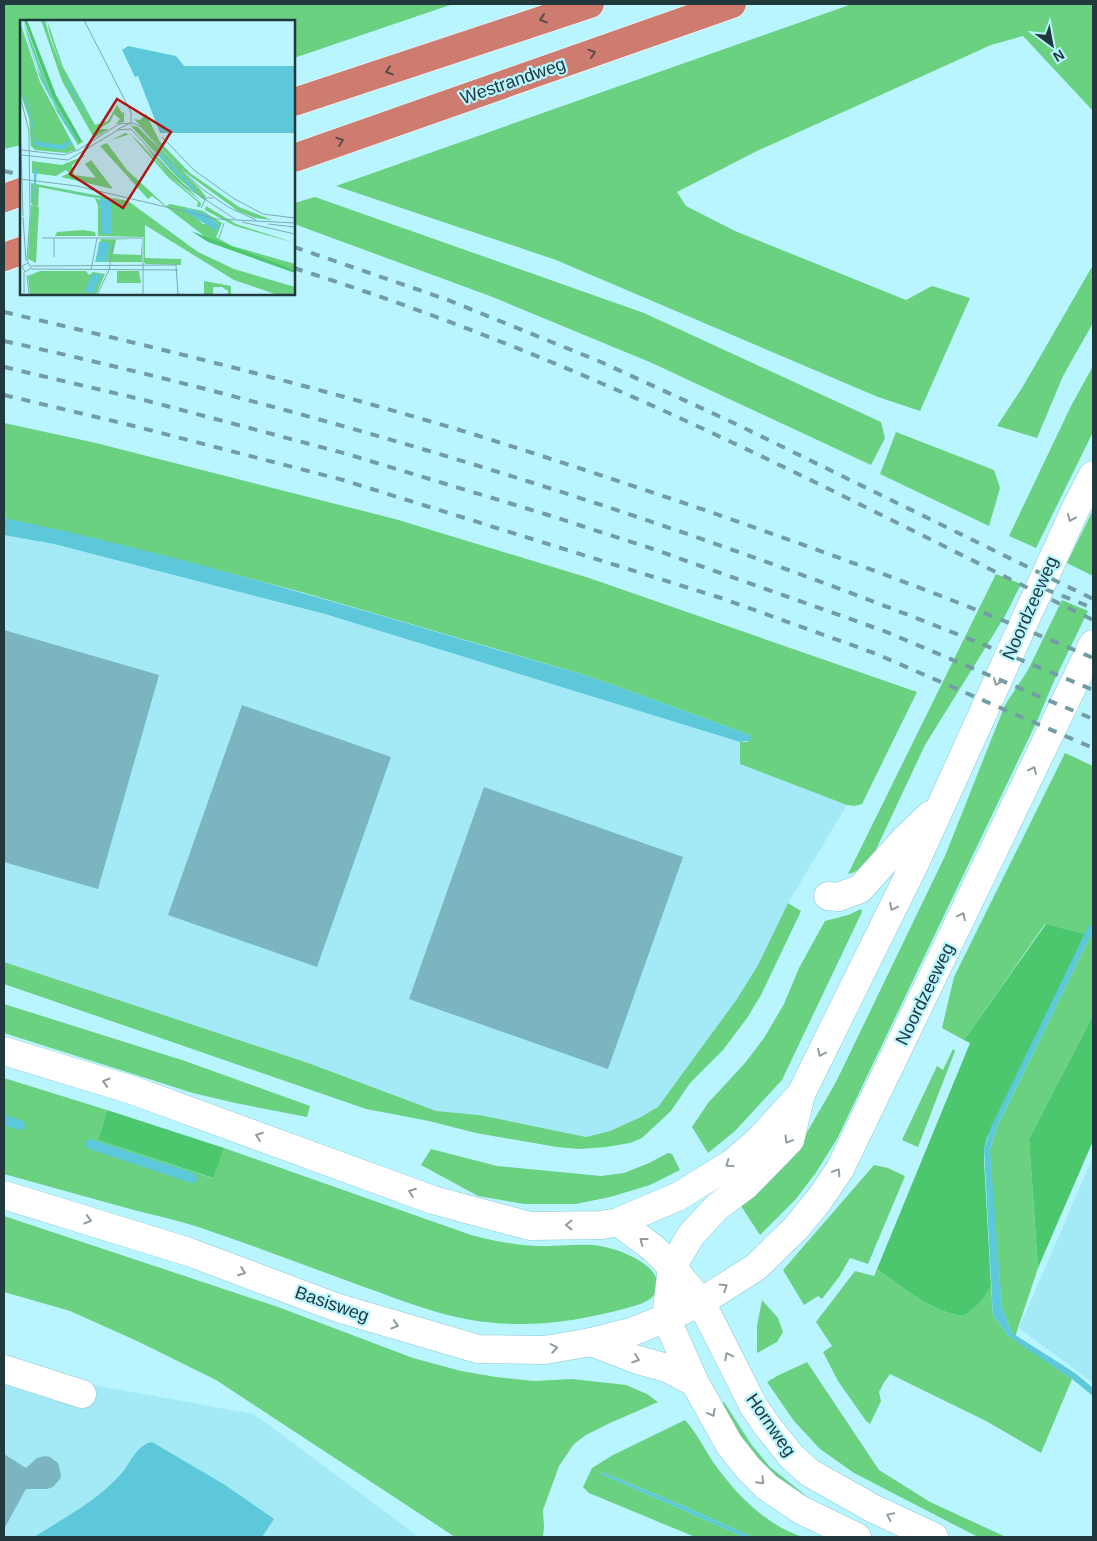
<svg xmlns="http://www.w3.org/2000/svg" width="1097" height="1541" font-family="Helvetica,sans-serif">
<rect width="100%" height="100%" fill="#b9f5ff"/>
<path fill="#a4eaf6" d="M4,535L54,544L325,614L740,742V764L847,805L788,903L758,965L737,1000L658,1107L641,1117L610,1131L586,1137L479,1115L436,1111L311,1064L4,962Z
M1093,1157V1383L1019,1328Z
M4,1369L254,1414L419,1537H4Z"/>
<path fill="#69d180" d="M4,4H453L294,58V21H21V145L4,149Z
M852,4H1093V111L1023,36L991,45L757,151L677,192L686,206L735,231L906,300L932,286L970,298L920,411L878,397L556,260L336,186Z
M315,197L644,313L881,422L885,438L871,465L652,363L490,296L294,224V203Z
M1093,265V323L1063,376L1037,438L997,426L1022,388Z
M1093,366V432L1036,548L1009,536L1071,406Z
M4,423L96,443L395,519L589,578L917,692L862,804L854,806L847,805L740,764V742H747L750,735L619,687L578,673L305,593L180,560L4,518Z
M896,432L994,470L1000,488L989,526L880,474Z
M1093,510V576L1067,563Z
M996,574L1021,584L1005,616L925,745L873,856C866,864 859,872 848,874Z
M1062,600L1088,611L1054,681L1038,719L837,1139L815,1174L795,1200L760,1235L739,1203L783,1162L806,1134L836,1082L945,856L1005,705L1028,670Z
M1065,753L1093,766V926H1089L1085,934L1045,924L964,1040L942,1028L954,977Z
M788,903L801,911L761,995L747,1018L723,1050L690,1083L671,1111L642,1138L630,1143L606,1147L579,1149L557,1147L476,1133L429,1121L366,1109L4,984V962L311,1064L436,1111L479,1115L586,1137L610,1131L641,1117L658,1107L737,999L758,965Z
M861,909L862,912L782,1080L735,1131L708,1153L692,1127L708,1103L745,1063L764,1038L784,1004L799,968L825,921L848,915Z
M1093,931V1015L1029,1139L1038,1268L1015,1337L1012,1333L1002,1307L990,1166V1150L997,1127Z
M4,1004L185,1061L310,1106L307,1117L235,1103L193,1093L4,1033Z
M953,1049L955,1051L918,1147L902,1140L937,1066L943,1070Z
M4,1078L107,1110L98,1140L212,1178L224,1148L471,1235C493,1241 515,1245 537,1246C558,1247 580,1243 600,1246C619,1249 666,1266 656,1291C652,1302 637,1305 627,1308C576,1322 524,1329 471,1320C434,1314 399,1299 364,1287C312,1268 260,1248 207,1230C184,1222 158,1216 134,1210C90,1198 47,1186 4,1174Z
M431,1149L497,1166L601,1176L624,1173L649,1163L668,1153L672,1154L680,1170L650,1185L610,1197L576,1204H524L478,1196L421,1165Z
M874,1165L888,1168L905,1176L868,1264L850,1258L839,1277L822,1299L818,1296L804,1305L783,1270Z
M4,1216L278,1307L413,1358L461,1371L496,1377L534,1381L572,1379L626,1385L647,1394L658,1402L610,1423L586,1435L574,1444L559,1466L543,1510L544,1527L543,1537H455L216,1380L137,1341L70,1311L4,1292Z
M877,1269C903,1287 931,1312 963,1316C976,1308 984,1300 991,1286L993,1316L1008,1335L1072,1379L1041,1453L986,1421L890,1374L883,1384L879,1392L881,1401L870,1424L866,1421L838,1381L823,1352L832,1346L816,1322L855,1271L874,1276Z
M762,1300L778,1318L783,1332L777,1342L757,1353V1326Z
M807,1362L879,1470L930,1502L1006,1537H978L854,1473L820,1449L794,1421L767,1382L777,1376Z
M724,1402L751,1444L770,1467L814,1502L763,1472L716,1406Z
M685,1420C696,1432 704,1448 713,1462C735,1493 765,1525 803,1537H752L686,1507L602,1472L601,1474L744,1537H695L589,1493L583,1487L592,1468L613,1455Z"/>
<path fill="#4dc76d" d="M1046,924L1085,934L987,1138L984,1149V1160L991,1286C984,1300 976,1308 963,1316C931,1312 903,1287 877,1269L970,1043L964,1040Z
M1093,1015V1141L1038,1268L1029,1139Z
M107,1110L224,1148L213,1178L98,1140Z"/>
<path fill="#5cc8d9" d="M4,518C198,558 388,619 578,673L619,687L750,735L751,740L740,742L325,614L54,544L4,535Z
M1089,925L1093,926V931L997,1127L990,1150L1002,1307L1012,1333L1075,1373L1093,1388V1396L1072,1379L1018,1343L1008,1335L993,1316L984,1149L991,1127Z
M152,1442L225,1485L274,1519L262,1537H34C64,1518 97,1501 121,1474C130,1464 136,1445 152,1442Z
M602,1472L686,1507L752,1537H744L601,1474Z"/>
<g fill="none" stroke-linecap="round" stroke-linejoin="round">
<path stroke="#5cc8d9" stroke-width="10" d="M4,1120L20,1125
M90,1144L192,1178"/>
</g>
<path fill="#7bb5bf" d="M4,630L159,675L98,889L4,862Z
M242,705L391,757L317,967L168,915Z
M484,787L683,857L608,1069L409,999Z
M4,1454L26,1468L37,1458L45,1456L50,1457L58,1463L61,1475L60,1479L53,1487L47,1489H26L4,1529Z"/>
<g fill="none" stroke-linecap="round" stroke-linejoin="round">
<g stroke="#8dc7d1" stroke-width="29">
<path id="minor" d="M4,1369L82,1394"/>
</g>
<g stroke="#8dc7d1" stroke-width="29">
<path id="tertiary" d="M801,1094L790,1140L746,1185L717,1207L691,1235L672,1267L666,1318L695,1383L729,1444L748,1468L767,1487L801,1510L857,1537
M618,1222L653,1248L672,1267L701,1302L753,1405L767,1426L792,1457L810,1473L874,1509L934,1537
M591,1342L638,1360L667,1368L695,1383"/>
</g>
<g stroke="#8dc7d1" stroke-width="29">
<path id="secondary" d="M828,896L838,897L860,889L905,839L930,815
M4,1051L132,1090L433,1200L530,1226L602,1225L618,1222L679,1196L731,1164L760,1139L801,1094L915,863L1075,510L1093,475
M4,1195L189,1252L338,1308L478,1349L545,1350L591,1342L634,1331L666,1318L701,1302L756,1267L796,1228L819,1200L840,1169L1093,644"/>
</g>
<g stroke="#fff" stroke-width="29">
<path id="motorway" d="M294,102L590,4
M294,158L732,4
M4,257L21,251"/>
</g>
<use href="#minor" stroke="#fff" stroke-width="28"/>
<use href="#tertiary" stroke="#fff" stroke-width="28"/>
<use href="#secondary" stroke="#fff" stroke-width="28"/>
<use href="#motorway" stroke="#ce7c70" stroke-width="28"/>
<path stroke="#729da4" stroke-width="4" stroke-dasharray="9 9" stroke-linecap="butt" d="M4,171L21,175
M4,193L21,196
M294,247L448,300L601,362L736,424L1093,599
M294,268C401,302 507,342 610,387C774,458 933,542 1093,620
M4,312C159,348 314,386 466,432C541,455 615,480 690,505C826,552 961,601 1093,658
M4,341C376,423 742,541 1093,690
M4,367L144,400L347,454L545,514L653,549L884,631L1093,719
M4,395L134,426L343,480L721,598L874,653L1093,748
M1045,589L1093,608"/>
<g stroke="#fff" stroke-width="29" stroke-linecap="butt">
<path id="motorway-bridge" d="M4,198L21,192"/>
</g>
<use href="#motorway-bridge" stroke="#ce7c70" stroke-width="28"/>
</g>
<defs><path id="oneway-chevron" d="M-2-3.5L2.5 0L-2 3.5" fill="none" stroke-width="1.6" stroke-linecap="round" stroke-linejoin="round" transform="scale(1.25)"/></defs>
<g stroke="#554d4c">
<use href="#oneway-chevron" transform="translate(543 19) rotate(162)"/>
<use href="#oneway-chevron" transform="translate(592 53) rotate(-19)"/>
<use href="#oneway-chevron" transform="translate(389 71) rotate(162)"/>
<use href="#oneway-chevron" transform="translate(340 141) rotate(-19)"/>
</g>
<g stroke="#909c9e">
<use href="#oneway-chevron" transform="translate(1071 518) rotate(114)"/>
<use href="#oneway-chevron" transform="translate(997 682) rotate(114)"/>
<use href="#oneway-chevron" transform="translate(1033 770) rotate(-64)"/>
<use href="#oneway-chevron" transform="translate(893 907) rotate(116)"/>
<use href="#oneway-chevron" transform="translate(962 916) rotate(-64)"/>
<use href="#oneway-chevron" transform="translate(821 1053) rotate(116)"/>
<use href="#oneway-chevron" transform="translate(106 1082) rotate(-163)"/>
<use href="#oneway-chevron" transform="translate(259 1136) rotate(-160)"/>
<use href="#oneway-chevron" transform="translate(788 1140) rotate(121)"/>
<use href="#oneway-chevron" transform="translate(729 1164) rotate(144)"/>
<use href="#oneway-chevron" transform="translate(837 1172) rotate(-58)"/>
<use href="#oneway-chevron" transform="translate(412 1192) rotate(-160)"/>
<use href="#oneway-chevron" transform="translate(88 1220) rotate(17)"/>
<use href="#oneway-chevron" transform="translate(569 1225) rotate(180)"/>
<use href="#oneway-chevron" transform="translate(643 1241) rotate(-143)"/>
<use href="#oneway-chevron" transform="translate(242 1272) rotate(21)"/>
<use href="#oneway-chevron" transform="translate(724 1287) rotate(-32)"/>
<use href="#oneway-chevron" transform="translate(395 1325) rotate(16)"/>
<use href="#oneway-chevron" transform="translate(554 1348) rotate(-10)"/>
<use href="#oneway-chevron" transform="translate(728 1356) rotate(-117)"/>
<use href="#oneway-chevron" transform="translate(636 1359) rotate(19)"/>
<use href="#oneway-chevron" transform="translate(712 1413) rotate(61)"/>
<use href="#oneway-chevron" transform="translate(761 1481) rotate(46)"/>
<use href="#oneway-chevron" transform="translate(890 1516) rotate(-154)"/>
</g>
<g text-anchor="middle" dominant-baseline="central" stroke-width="4.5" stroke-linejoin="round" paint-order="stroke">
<g font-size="18" fill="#21393d" stroke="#b9f5ff">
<text transform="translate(513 81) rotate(-19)">Westrandweg</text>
<text transform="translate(1030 608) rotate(-66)">Noordzeeweg</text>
<text transform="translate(925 994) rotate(-64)">Noordzeeweg</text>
<text transform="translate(332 1304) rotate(19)">Basisweg</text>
<text transform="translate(771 1425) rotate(55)">Hornweg</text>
</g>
</g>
<g transform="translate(20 20)">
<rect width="275" height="275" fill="#b9f5ff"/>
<path d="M1,0L17,47L32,82L57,121L38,89L26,65L11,27L3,0L32,76L59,121H64L58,125L37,92L20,58ZM21,0H25L30,18L42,49L30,15L27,0L43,47L75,105L88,101L97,85L102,93L104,92V102L96,104L100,99L94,94L90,102L79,109H89L74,118L42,61ZM0,2L20,62L56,130L46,133L15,130L11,126L9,98L0,73ZM126,94L140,122L170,153L219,187L252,200L235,198L218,191L159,148L114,99L120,100ZM110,105L118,107L180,169L186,177L184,180L158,158ZM105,113L111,115L119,122L147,153L123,124L181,181L147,154L181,183L180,187H177L178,182L149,158L110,114L92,120ZM87,123L107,150L146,186L150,184L183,191L202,203L196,217L212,226L275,244V250L192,222L132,176L128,179L80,126ZM166,188L185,194L198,204H183ZM66,135L52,145L54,155L76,158L65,144L71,140L93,169L41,157L49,153L46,150L36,156L12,153V141L42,145ZM11,163L108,181L178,232L214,249L275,267V275H258L214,260L125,205V238L161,239V245L126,244L124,243V217L78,216V186L75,178L19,167L18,186H14L11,183ZM73,177L89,180L91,181L90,214H81V180ZM11,185L19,187L16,243L8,239ZM186,186L216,204L275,223L215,206L185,190ZM63,210L75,212L76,216H35L37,212ZM81,219L112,220H96L93,234L121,235L122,221V242H75ZM20,251H66L69,255L73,252L85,254L76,275H10L8,256ZM97,251H119L121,263H97ZM184,261L211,266V275H203H208V271L202,267H193V275H184Z" fill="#69d180" fill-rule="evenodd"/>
<path d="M4,0H7L36,75L62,121L59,122L32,76ZM171,211L275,250V253L188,222Z" fill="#4dc76d"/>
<path d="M2,0L26,65L38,89L55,116L57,122L42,99L25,67ZM25,0L46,57L76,110L49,67ZM108,26L156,36L164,46H275V113H140L118,56L115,57L102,30ZM0,67L8,83L12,96L15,121L40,125L50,120L53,123L42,130L15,126L10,93ZM17,147L16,165L78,177L91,181V214H81L80,178L16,165L14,184V151ZM166,188L186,194L199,205L197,211L164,191ZM79,222L90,223L86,242L76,241ZM82,254L73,273L64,272L72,255Z" fill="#5cc8d9"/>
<path fill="none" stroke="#5cc8d9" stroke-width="2.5" d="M137,132L175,170"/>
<path fill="none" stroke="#7caab1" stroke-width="1" d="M64,0L111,92V103L98,109M0,76L9,111L10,196M0,97L3,196M142,117L174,150L213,178L243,194L275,198M2,130L44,135L58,130L99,104L113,103L121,107L153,143L181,168L208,187L236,200M2,135L48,140L98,110L111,109L162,164L215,199M0,159L57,166L197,199L275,203M181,188L186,178H193M3,197L6,241M222,202L275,214M248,204L275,207M22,218H123V275M199,218L204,203M34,237V218M8,243L2,246L5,252L11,248L7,240L10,196M11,246L156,245L158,275M11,249L158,250M71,250L77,218M7,255L9,275M4,275V252M77,275L89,250L94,219"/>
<path fill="#ab1912" fill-opacity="0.15" stroke="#ab1912" stroke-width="2.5" d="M97,79L151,112L103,188L50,154Z"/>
<rect width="275" height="275" fill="none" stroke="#21393d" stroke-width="2.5"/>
</g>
<rect width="1097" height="1541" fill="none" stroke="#21393d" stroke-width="10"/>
<g transform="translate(1052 45) rotate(148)" stroke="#b9f5ff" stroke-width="4" paint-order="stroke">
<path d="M0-4L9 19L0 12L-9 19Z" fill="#21393d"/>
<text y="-8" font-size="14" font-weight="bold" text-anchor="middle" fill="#21393d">N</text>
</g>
</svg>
